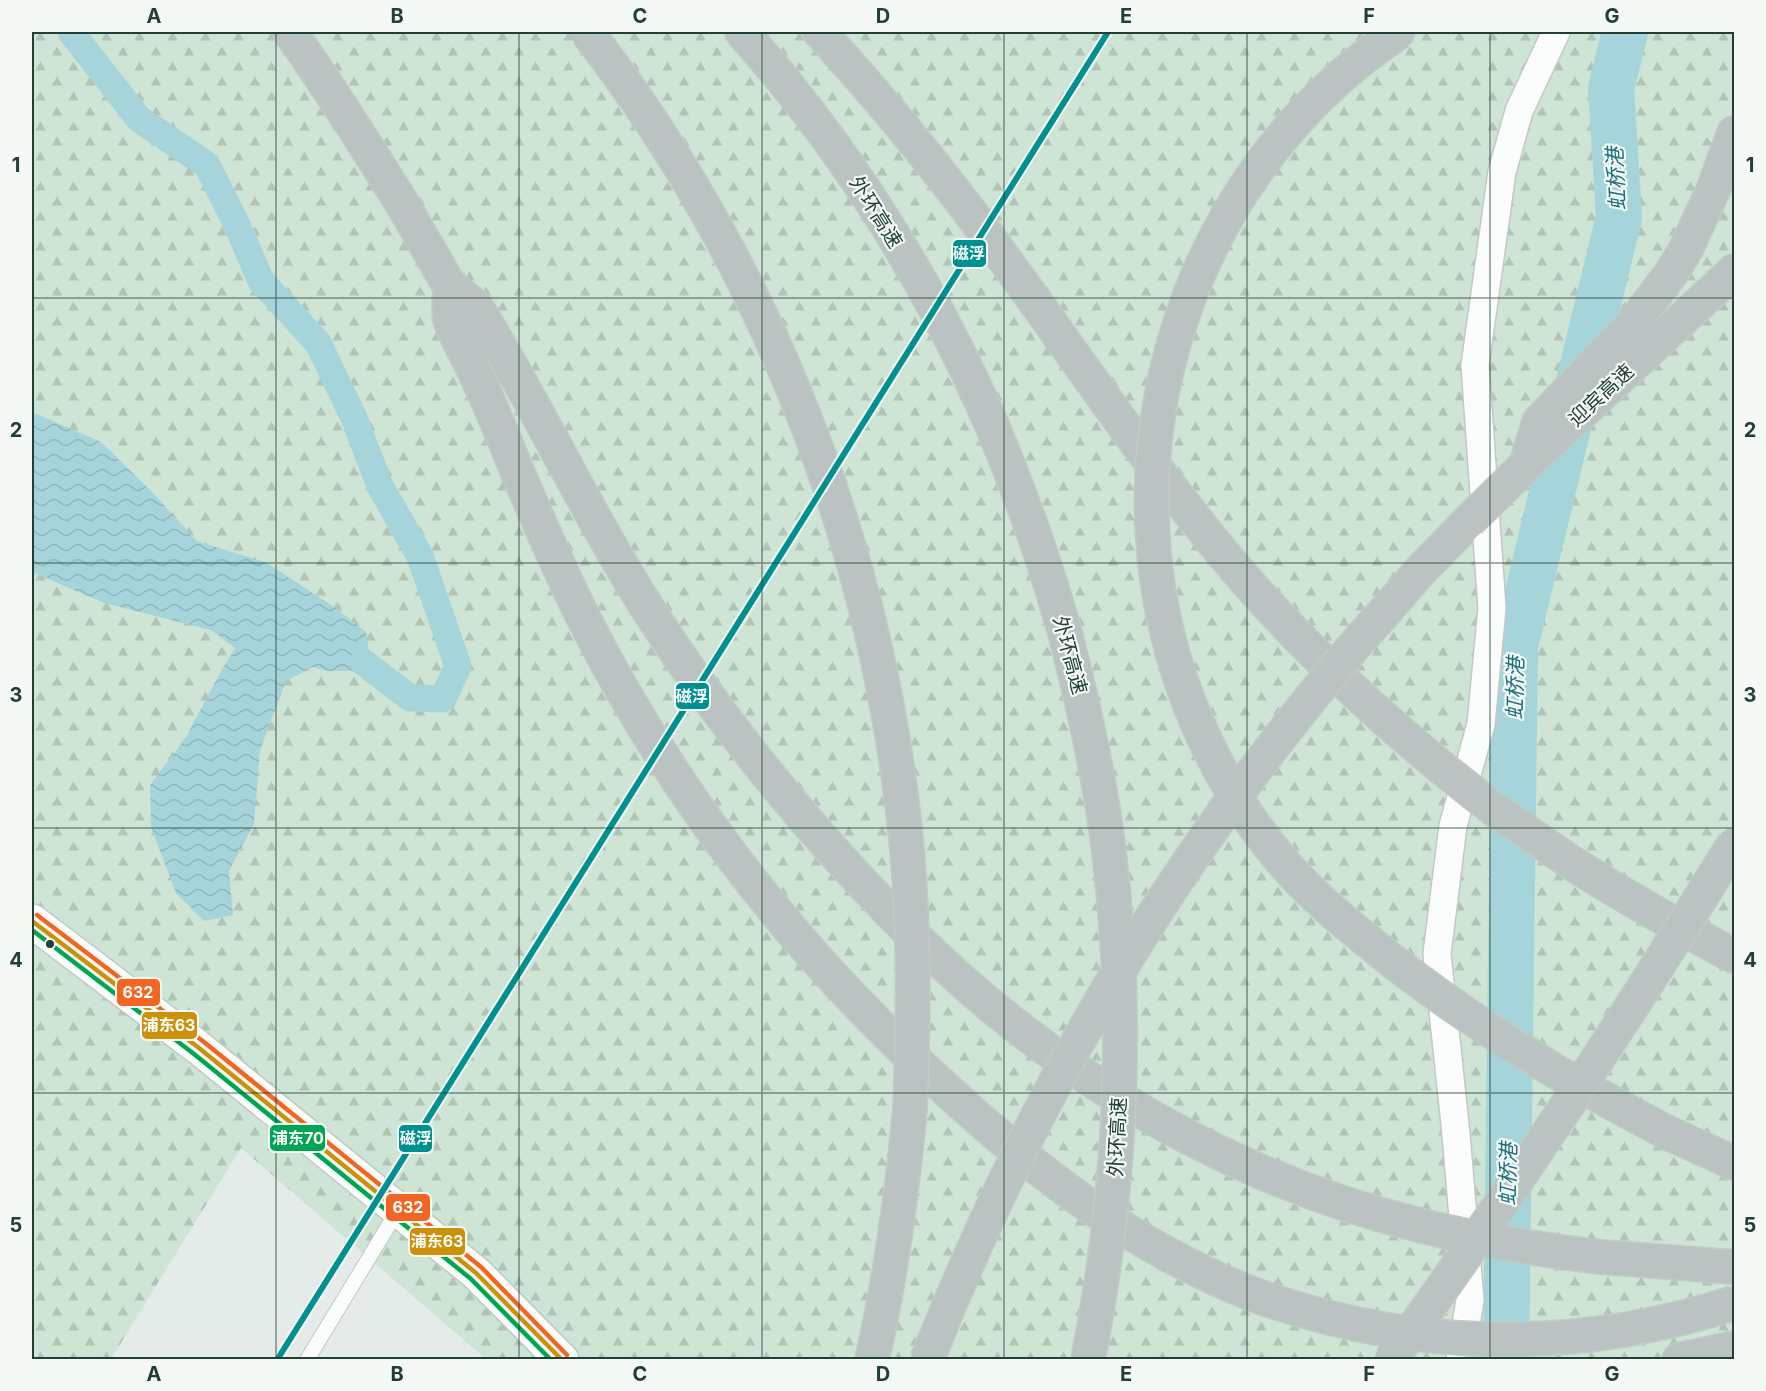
<svg xmlns="http://www.w3.org/2000/svg" width="1766" height="1391" font-family="Inter,'Noto Sans SC',sans-serif">
<defs>
<pattern id="forest-firs" width="22" height="20" patternUnits="userSpaceOnUse" patternTransform="scale(1.5)"><rect width="22" height="20" fill="#cee4d4"/><path d="M5 1l3.5 6h-7zM16 11l3.5 6h-7z" fill="#b1c5b7"/></pattern>
<pattern id="water-waves" width="16" height="10" patternUnits="userSpaceOnUse" patternTransform="scale(1.5)"><rect width="16" height="10" fill="#a5d4da"/><path d="M0 5q4-4 8 0t8 0" fill="none" stroke="#8eb7bc"/></pattern>
</defs>
<rect width="100%" height="100%" fill="#e5ebe8"/>
<path fill="url(#forest-firs)" d="M32,32H1734V1359H486L241,1148L111,1359H32Z"/>
<path fill="url(#water-waves)" d="M32,412L101,442L152,492L197,541L267,563L337,609L366,632L369,651L357,671H327L313,667L286,681L260,750L254,824L229,871L233,915L204,921L176,893L151,827L150,785L186,737L220,673L235,648L211,630L104,603L32,572Z"/>
<g fill="none" stroke-linecap="round" stroke-linejoin="round">
<path stroke="#a5d4da" stroke-width="27" d="M71,32L139,119L207,165L237,225L261,281L318,343L354,418L380,486L420,556L458,666L443,699L410,698L363,662"/>
<path stroke="#a5d4da" stroke-width="46" d="M1506,1360L1515,646L1619,217L1611,89L1625,32"/>
<g stroke="#c2c8c5" stroke-width="16">
<path id="lane" d="M307,1360L398,1210"/>
</g>
<g stroke="#c2c8c5" stroke-width="30">
<path id="street" d="M1460,1360L1470,1300L1456,1134L1437,954L1453,826L1481,724L1492,608L1475,365L1502,172L1519,111L1556,32"/>
</g>
<g stroke="#c1c8c5" stroke-width="36">
<path id="secondary" d="M32,921L199,1048L476,1273L562,1360"/>
</g>
<g stroke="#c1cac7" stroke-width="36">
<path id="highway" d="M290,32C331,90 369,150 406,210C416,228 426,245 436,262C440,269 444,278 449,284C458,295 472,300 480,313C539,410 587,513 648,609C699,689 756,763 818,834C874,898 934,960 1000,1013C1123,1113 1269,1189 1423,1226
M742,32C861,165 959,329 1020,496C1037,540 1051,584 1064,629
M820,32C870,87 918,144 963,203C1053,322 1134,448 1230,562C1294,638 1366,705 1442,768
M450,286C450,296 448,310 450,319C453,332 467,355 473,368C488,400 502,433 515,466C537,518 559,569 584,619C677,803 806,965 960,1102C1050,1183 1142,1251 1255,1295
M1536,455L1734,271
M1526,465L1539,422L1636,320L1672,272L1686,249L1714,188L1734,133
M1381,616L1422,569L1469,521
M1572,863C1625,897 1679,927 1734,956
M1568,1079L1664,1131L1734,1163
M1601,1257L1734,1267
M872,1360C891,1277 902,1194 910,1109
M1679,1360L1734,1348"/>
</g>
<use href="#lane" stroke="#fbfcfc" stroke-width="14"/>
<use href="#street" stroke="#fbfcfc" stroke-width="27"/>
<use href="#secondary" stroke="#fbfcfc" stroke-width="33"/>
<use href="#highway" stroke="#bac3c1" stroke-width="33"/>
<g stroke="#c1cac7" stroke-width="36" stroke-linecap="butt">
<path id="highway-bridge" d="M587,32C759,254 868,525 902,804C915,905 914,1007 910,1109
M1399,32C1176,180 1091,477 1197,722C1218,771 1247,820 1282,861C1306,889 1334,914 1363,937C1427,991 1497,1036 1568,1079
M1469,521L1526,465
M1064,629C1083,703 1100,777 1109,852C1130,1024 1121,1190 1088,1360
M1442,768L1495,810L1572,863
M1423,1226C1482,1241 1541,1250 1601,1257
M1255,1295C1412,1352 1576,1354 1734,1303
M927,1360C1014,1140 1129,932 1274,745C1308,701 1343,657 1381,616
M1391,1360C1512,1192 1626,1020 1734,844"/>
</g>
<use href="#highway-bridge" stroke="#bac3c1" stroke-width="33"/>
<g stroke="#f4f9f6" stroke-width="9">
<path id="bus-1" d="M32,921L199,1048L476,1273L562,1360"/>
</g>
<g stroke="#f4f9f6" stroke-width="9">
<path id="bus-2" d="M32,930L194,1054L471,1279L551,1360"/>
</g>
<g stroke="#f4f9f6" stroke-width="9">
<path id="bus-3" d="M37,915L204,1042L481,1267L567,1355"/>
</g>
<use href="#bus-1" stroke="#cc910b" stroke-width="4.5"/>
<use href="#bus-2" stroke="#00a651" stroke-width="4.5"/>
<use href="#bus-3" stroke="#f26522" stroke-width="4.5"/>
<g stroke="#f4f9f6" stroke-width="10">
<path id="metro-1" d="M277,1360L1108,32"/>
</g>
<use href="#metro-1" stroke="#009090" stroke-width="6"/>
</g>
<path fill="none" stroke="#223f37" stroke-width="1.5" stroke-opacity="0.55" d="M276,32V1360M519,32V1360M762,32V1360M1004,32V1360M1247,32V1360M1490,32V1360M32,298H1734M32,563H1734M32,828H1734M32,1093H1734"/>
<circle fill="#223f37" stroke="#f4f9f6" stroke-width="2" cx="50" cy="944" r="5"/>
<g text-anchor="middle" dominant-baseline="central" stroke-width="4.5" stroke-linejoin="round" paint-order="stroke">
<g font-size="20" fill="#223f37" stroke="#f4f9f6">
<text transform="translate(876 212) rotate(58)">外环高速</text>
<text transform="translate(1601 395) rotate(-43)">迎宾高速</text>
<text transform="translate(1070 655) rotate(75)">外环高速</text>
<text transform="translate(1117 1137) rotate(-87)">外环高速</text>
</g>
<g font-size="21" font-style="italic" fill="#1a707d" stroke="#f4f9f6">
<text transform="translate(1616 179) rotate(-93)">虹桥港</text>
<text transform="translate(1515 688) rotate(-89)">虹桥港</text>
<text transform="translate(1508 1174) rotate(-89)">虹桥港</text>
</g>
</g>
<g stroke="#f4f9f6" stroke-width="2">
<rect x="952" y="239" width="35" height="29" rx="6" fill="#009090"/>
<rect x="675" y="682" width="35" height="28" rx="6" fill="#009090"/>
<rect x="116" y="978" width="45" height="29" rx="6" fill="#f26522"/>
<rect x="141" y="1011" width="57" height="29" rx="6" fill="#cc910b"/>
<rect x="269" y="1124" width="57" height="28" rx="6" fill="#00a651"/>
<rect x="398" y="1124" width="35" height="29" rx="6" fill="#009090"/>
<rect x="385" y="1193" width="46" height="29" rx="6" fill="#f26522"/>
<rect x="409" y="1227" width="57" height="29" rx="6" fill="#cc910b"/>
</g>
<g font-size="16" text-anchor="middle" font-weight="bold" fill="#fff">
<text x="969" y="259">磁浮</text>
<text x="692" y="702">磁浮</text>
<text x="138" y="998">632</text>
<text x="169" y="1031">浦东63</text>
<text x="298" y="1144">浦东70</text>
<text x="416" y="1144">磁浮</text>
<text x="408" y="1213">632</text>
<text x="437" y="1247">浦东63</text>
</g>
<rect width="1766" height="1391" fill="none" stroke="#f4f9f6" stroke-width="66"/>
<rect x="33" y="33" width="1700" height="1325" fill="none" stroke="#223f37" stroke-width="2"/>
<g font-size="20" text-anchor="middle" font-weight="bold" fill="#223f37">
<text x="154" y="23">A</text>
<text x="397" y="23">B</text>
<text x="640" y="23">C</text>
<text x="883" y="23">D</text>
<text x="1126" y="23">E</text>
<text x="1369" y="23">F</text>
<text x="1612" y="23">G</text>
<text x="16" y="172">1</text>
<text x="1750" y="172">1</text>
<text x="16" y="437">2</text>
<text x="1750" y="437">2</text>
<text x="16" y="702">3</text>
<text x="1750" y="702">3</text>
<text x="16" y="967">4</text>
<text x="1750" y="967">4</text>
<text x="16" y="1232">5</text>
<text x="1750" y="1232">5</text>
<text x="154" y="1381">A</text>
<text x="397" y="1381">B</text>
<text x="640" y="1381">C</text>
<text x="883" y="1381">D</text>
<text x="1126" y="1381">E</text>
<text x="1369" y="1381">F</text>
<text x="1612" y="1381">G</text>
</g>
</svg>
